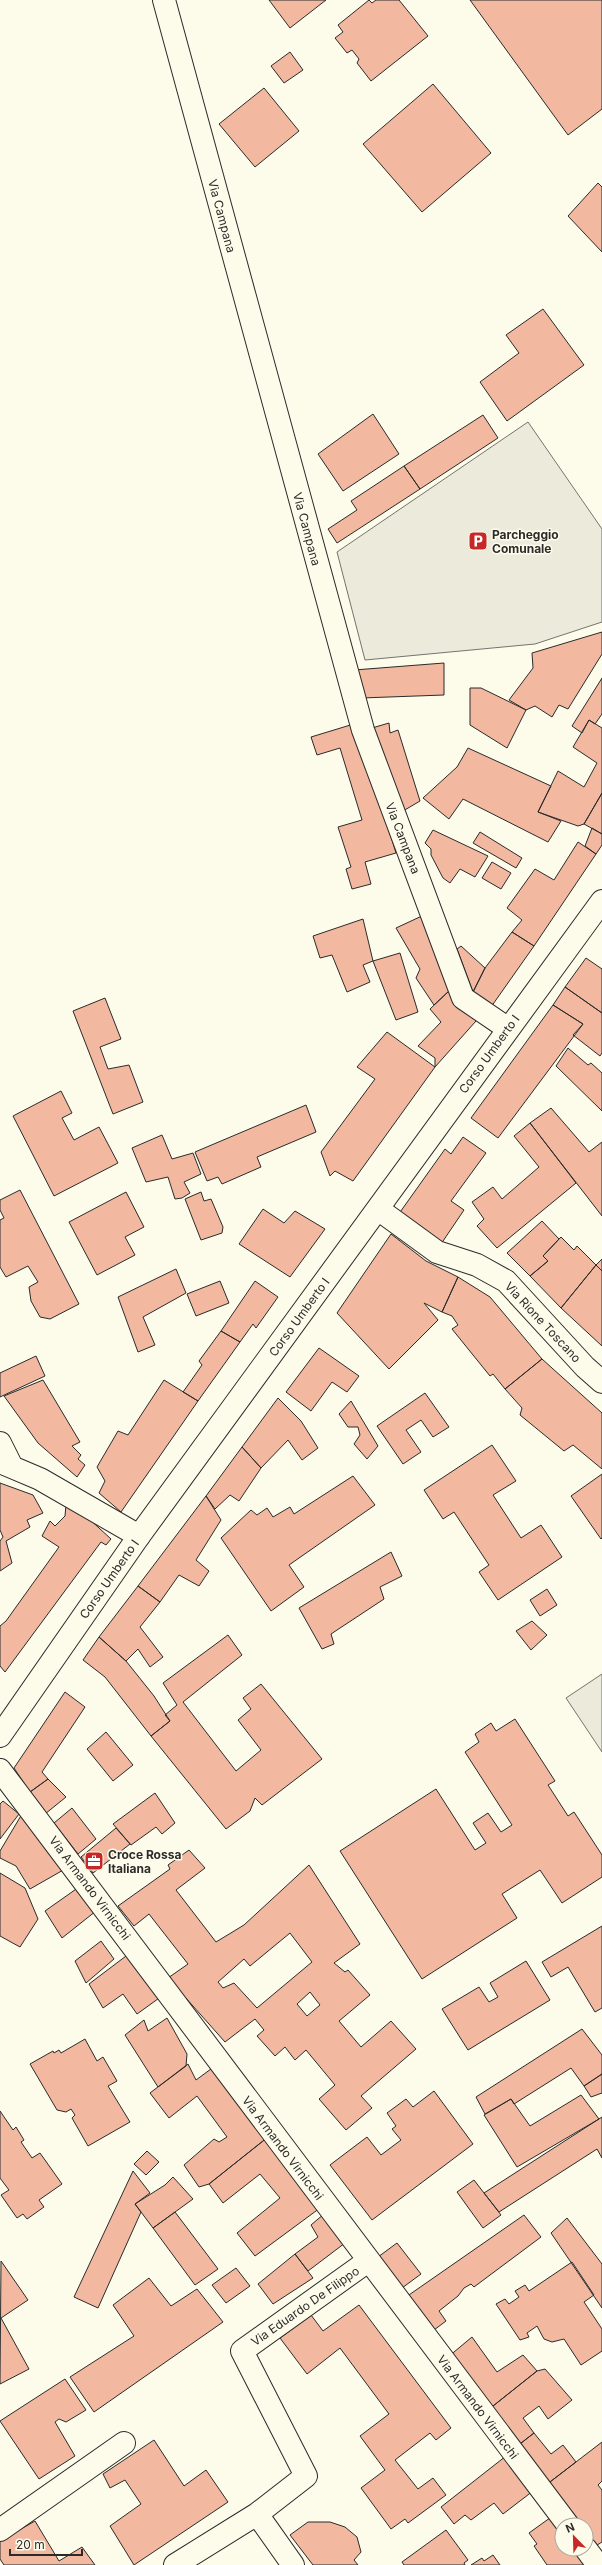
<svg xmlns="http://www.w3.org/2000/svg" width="602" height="2565" font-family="Inter,sans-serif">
<rect width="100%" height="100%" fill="#fdfbea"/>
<path fill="#ecebdb" stroke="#74746e" d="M602,1674V1752L566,1698Z"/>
<path fill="#eceadb" stroke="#74746e" d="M528,422L602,529V622L535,644L365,660L337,552Z"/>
<path fill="#f2b8a0" stroke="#2b2b2b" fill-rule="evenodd" d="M269,0H326L290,28Z
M369,0L372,3L376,0H399L428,36L371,81L357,63L359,59L352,50L347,53L335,38L343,32L338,25Z
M470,0H602V109L568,135Z
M290,52L303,70L284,83L271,66Z
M433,84L491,153L422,212L363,144Z
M264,88L299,131L255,167L219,124Z
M598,183L602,187V252L568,216Z
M543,309L584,365L507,421L480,382L519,353L506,335Z
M373,414L399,454L343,491L318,454Z
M483,415L498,438L420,489L404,466Z
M404,466L420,489L337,543L328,529L357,510L351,501Z
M602,632V654L568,709L559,705L552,717L535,706L526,710L509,700L533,668L532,653Z
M444,663V695L361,698L354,670Z
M602,678V714L595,724L589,720L582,733L572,726Z
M470,688H481L526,710L507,748L470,725Z
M589,720L602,728V793L584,824L578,826L538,812L558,771L584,787L597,763L573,747Z
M357,723L396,853L365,862L371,884L352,889L346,869L351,867L338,827L362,820L340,748L317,755L311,737Z
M389,723L390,733L398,730L420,801L398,814L372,728Z
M468,748L551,786L538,812L561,821L548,842L463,799L449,819L423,798L457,767Z
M602,793V834L584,824Z
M592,828L602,834V845L596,854L585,846Z
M433,830L488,856L475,877L460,869L450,883L443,878L431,855V849L425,843Z
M480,832L522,858L516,868L473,843Z
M578,842L596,854L534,946L512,932L522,920L507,908L535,869L554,880Z
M492,862L511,873L501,889L482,878Z
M424,915L450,990L434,1005L416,978L420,969L396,928Z
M363,919L373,961L363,965L370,982L347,992L332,955L320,958L313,936Z
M512,932L534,946L491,1007L473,992L485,968Z
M461,946L485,968L473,992L457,949Z
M400,953L418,1012L396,1020L373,961Z
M586,958L602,969V1013L565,987Z
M565,987L602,1013V1053L600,1056L573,1035L583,1024L553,1005Z
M450,990L476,1021L435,1067V1058L418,1046L441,1022L430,1009Z
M105,998L121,1039L100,1047L108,1069L129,1065L143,1102L113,1114L73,1011Z
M553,1005L583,1024L498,1138L471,1118Z
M387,1032L435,1067L353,1181L335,1171L330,1176L321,1152L375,1079L357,1067Z
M568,1048L588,1065L591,1063L602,1073V1111L556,1066Z
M61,1091L72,1113L62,1118L74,1140L99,1127L118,1163L54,1196L13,1116Z
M306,1105L316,1132L257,1157L261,1167L222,1184L218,1177L207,1181L195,1152Z
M551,1108L589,1152L602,1142V1216L530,1123Z
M530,1123L576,1183L497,1248L477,1226L484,1219L472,1202L493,1187L502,1199L539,1167L514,1136Z
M162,1135L172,1159L193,1153L201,1174L184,1182L190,1193L182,1198L175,1199L168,1177L146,1182L132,1148Z
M463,1137L486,1153L451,1201L464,1210L441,1244L398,1215L445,1149L451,1154Z
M20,1190L79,1304L50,1319L40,1317L31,1301L29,1287L38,1282L28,1266L6,1277L0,1267V1220L4,1218L0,1210V1200Z
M126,1192L144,1227L125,1237L135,1255L97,1275L69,1222Z
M201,1192L204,1201L211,1199L223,1227L222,1233L201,1240L185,1199Z
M263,1209L284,1223L295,1211L325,1229L290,1277L239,1244Z
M542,1221L559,1239L543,1256L548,1261L530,1276L507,1253Z
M391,1234L426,1261L458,1277L442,1312L424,1303L438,1320L389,1369L337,1313Z
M561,1237L574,1250L577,1246L596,1265L561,1308L530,1276L548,1261L543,1256Z
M602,1259V1271L596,1265Z
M596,1265L602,1271V1346L561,1308Z
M176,1269L186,1293L143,1317L155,1345L138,1352L118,1297Z
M458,1277L490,1297L542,1359L505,1389L493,1374L490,1376L452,1329L458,1325L452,1316L442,1312Z
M220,1281L229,1303L196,1316L187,1294Z
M255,1281L278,1297L256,1328L253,1324L240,1342L221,1331Z
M221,1331L240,1342L198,1401L183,1392L202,1365L199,1361Z
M319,1348L359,1376L347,1392L332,1382L311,1411L286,1392Z
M36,1356L45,1376L0,1397V1373Z
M542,1359L602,1413V1469L573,1445L564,1451L520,1415L522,1408L505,1389Z
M43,1380L80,1442L72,1446L81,1455L78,1459L85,1465L77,1477L38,1443L4,1396Z
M164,1380L198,1401L121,1512L99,1493L105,1481L97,1467L118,1431L128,1435Z
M425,1393L449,1427L433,1437L421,1420L406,1430L421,1452L403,1464L377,1426Z
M278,1398L301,1421L318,1448L302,1460L288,1440L261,1468L242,1447Z
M351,1401L378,1446L367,1459L354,1444L360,1435L358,1427H348L339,1414Z
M492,1445L516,1481L493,1495L521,1538L541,1525L562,1557L498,1600L479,1572L489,1565L454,1512L443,1519L424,1490Z
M242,1447L261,1468L239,1501L230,1495L215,1509L206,1496Z
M602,1474V1538L601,1539L571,1496Z
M353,1476L375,1505L289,1565L304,1587L271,1611L221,1538L251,1510L257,1515L267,1508L273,1517L290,1507L294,1514Z
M0,1483L33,1495L43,1513L27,1520L30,1527L6,1541L12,1563L0,1571V1541L3,1537L0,1530Z
M206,1496L221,1520L196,1560L209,1571L199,1586L179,1575L160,1602L138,1586Z
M66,1505L86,1516L111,1539L106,1545L101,1542L5,1672L0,1666V1626L6,1621L59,1547L42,1536L50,1521L55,1526L65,1516Z
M391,1552L402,1576L380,1587L384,1599L331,1634L334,1644L322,1649L299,1608Z
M138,1586L160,1602L140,1627L163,1657L150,1667L138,1649L126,1661L99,1637Z
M547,1589L557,1605L540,1616L530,1600Z
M532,1621L547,1635L531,1650L516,1631Z
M228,1635L242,1655L183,1702L236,1771L261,1750L238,1720L251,1709L243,1698L261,1684L322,1759L262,1805L255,1798L250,1811L226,1829L151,1736L170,1721L165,1715L177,1705L163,1683Z
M99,1637L126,1661L154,1696L170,1721L151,1736L105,1677L83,1660Z
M65,1692L85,1707L42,1772L48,1779L30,1792L14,1768Z
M515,1719L555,1781L548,1785L568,1816L574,1812L602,1855V1877L562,1903L540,1870L502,1894L517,1918L422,1979L340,1851L436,1789L475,1850L486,1843L473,1823L488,1813L501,1832L512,1825L465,1752L479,1742L475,1734L491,1723L496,1731Z
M106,1732L133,1765L113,1781L87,1749Z
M48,1779L66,1797L45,1814L30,1792Z
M155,1793L175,1823L162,1834L156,1827L131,1845L113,1824Z
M3,1801L19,1814L0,1839V1804Z
M72,1808L96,1839L78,1854L54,1823Z
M22,1814L65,1869L30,1889L16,1866L0,1858V1851Z
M116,1828L130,1844L93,1873L81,1857Z
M189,1850L205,1868L176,1890L216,1942L244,1925L309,1865L360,1944L334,1963L345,1972L348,1970L370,1995L339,2021L361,2047L391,2021L416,2049L361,2096L372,2108L346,2130L319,2099L335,2085L306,2050L295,2060L285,2047L275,2056L257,2036L264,2030L255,2019L225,2042L168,1978L188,1964L149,1914L134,1926L118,1906L170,1869L168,1865ZM290,1933L312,1962L257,2008L234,1983L223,1988L218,1982L244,1959L250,1966ZM310,1992L320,2005L307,2016L297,2004Z
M0,1873L25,1888L38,1919L20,1947L0,1936Z
M79,1887L96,1911L62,1938L45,1911Z
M602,1926V2008L595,2012L568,1967L551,1977L542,1962Z
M101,1941L114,1959L86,1983L75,1961Z
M130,1953L162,1996L137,2014L123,1994L103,2008L89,1984Z
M526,1961L550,2000L468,2050L442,2009L479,1987L489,2002L498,1997L490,1983Z
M167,2018L187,2054L186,2066L158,2087L125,2035L144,2020L148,2031Z
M582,2029L602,2055V2074L584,2086L571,2068L514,2104L511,2099L485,2114L476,2097Z
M85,2039L97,2061L103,2057L117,2081L108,2086L130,2122L88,2146L72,2118L75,2115L71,2109L66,2112L57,2110L30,2064L53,2051L54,2053L59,2050L61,2053Z
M188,2064L196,2080L215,2066L268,2137L209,2184L199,2187L184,2165L214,2139L219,2142L227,2137L197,2096L169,2118L150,2093Z
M602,2074V2093L591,2097L584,2086Z
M434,2091L473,2144L372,2220L330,2165L367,2137L381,2155L401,2140L392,2129L396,2126L387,2113L406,2099L413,2107Z
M581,2095L599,2119L517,2167L484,2115L511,2099L530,2126Z
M0,2111L13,2130L16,2127L24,2140L21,2142L32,2158L40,2153L62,2184L39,2200L44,2207L27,2219L23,2214L17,2218L1,2195L9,2190L0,2178Z
M602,2117V2158L597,2149L499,2212L484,2193Z
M268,2137L320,2208L255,2256L237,2233L280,2198L260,2174L223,2203L209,2184Z
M147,2151L159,2162L146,2175L134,2164Z
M133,2171L150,2193L135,2204L141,2212L98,2308L74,2297Z
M173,2177L193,2199L153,2228L135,2204L165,2185Z
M474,2180L501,2215L483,2228L457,2192Z
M175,2212L218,2269L195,2285L153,2228Z
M324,2214L345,2243L308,2271L295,2254L318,2237L311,2225Z
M524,2215L541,2237L474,2287L471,2284L464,2288L458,2296L439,2311L446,2321L430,2333L406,2297Z
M567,2218L602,2264V2308L551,2233Z
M397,2243L421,2274L402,2288L378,2257Z
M295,2254L313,2278L273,2304L258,2284Z
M1,2261L28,2300L1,2318L29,2369L0,2384Z
M572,2262L594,2295L584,2302L602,2329V2351L581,2365L564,2339L552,2342L544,2339L537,2326L527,2333L529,2337L520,2340L496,2304L505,2299L509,2304L519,2297L515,2291L525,2285L529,2291Z
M236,2268L250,2286L226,2303L212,2285Z
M149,2278L171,2306L197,2289L223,2322L94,2412L70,2377L134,2336L113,2305Z
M359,2305L451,2428L436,2440L430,2433L395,2460L418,2489L433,2478L446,2495L408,2523L405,2519L391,2529L361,2488L385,2470L360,2436L389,2414L340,2348L307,2374L280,2338L311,2315L323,2331Z
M472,2337L497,2372L523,2355L537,2371L488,2410L448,2357Z
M545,2369L572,2400L548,2419L539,2406L523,2418L534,2433L516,2447L488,2410L537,2371Z
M65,2379L86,2410L66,2422L59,2419L55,2422L75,2456L39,2479L0,2421Z
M534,2433L551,2454L563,2445L576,2462L546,2485L516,2447Z
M154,2440L184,2486L206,2470L228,2502L134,2565L110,2526L141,2504L125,2480L110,2488L103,2474Z
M602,2442V2481L598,2485L602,2490V2542L594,2547L586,2537V2525H577L546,2485Z
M506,2456L533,2491L503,2514L494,2503L471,2520L465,2515L454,2524L441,2507Z
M554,2515L562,2526V2549H579L591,2565H547L534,2546L537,2544L529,2533Z
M35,2521L59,2561L82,2547L95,2565H4L0,2559V2541Z
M308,2522H330L345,2527L357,2537L361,2552L354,2560L358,2565H313L290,2535Z
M446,2530L468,2560L464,2563L465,2565H404L402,2562Z
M493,2555L500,2565H471L482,2558L484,2561Z"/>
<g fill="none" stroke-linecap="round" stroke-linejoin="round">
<g stroke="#2b2b2b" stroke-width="24">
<path id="minor" d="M164,0L363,730L463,998L507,1028
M378,1209L437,1252L477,1265L506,1281L585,1367L602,1382
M0,1443L11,1465
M0,1462L40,1479L139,1536
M0,1770L568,2525
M257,2514L293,2565
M0,2530L124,2443
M586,2549L598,2565
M175,2565L257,2514L306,2476L242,2351L368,2261"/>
</g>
<g stroke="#2b2b2b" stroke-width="24">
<path id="major" d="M0,1736L139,1536L602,901"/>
</g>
<use href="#minor" stroke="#fdfbea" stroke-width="22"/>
<use href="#major" stroke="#fdfbea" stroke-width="22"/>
</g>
<defs>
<g id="parking-square" transform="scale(1)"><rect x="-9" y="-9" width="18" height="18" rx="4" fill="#c62828" stroke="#fdfbea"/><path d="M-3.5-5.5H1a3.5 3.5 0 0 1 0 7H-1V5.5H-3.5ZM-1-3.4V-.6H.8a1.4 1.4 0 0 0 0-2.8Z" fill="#fff"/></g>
<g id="office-square" transform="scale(1)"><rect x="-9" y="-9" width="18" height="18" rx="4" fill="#c62828" stroke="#fdfbea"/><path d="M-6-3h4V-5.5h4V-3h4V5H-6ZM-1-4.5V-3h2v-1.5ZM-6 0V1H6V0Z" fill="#fff"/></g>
</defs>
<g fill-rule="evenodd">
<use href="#parking-square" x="478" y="541"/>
<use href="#office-square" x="94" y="1861"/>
</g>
<g text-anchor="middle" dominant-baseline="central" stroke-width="3" stroke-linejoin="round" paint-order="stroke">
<g font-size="12" fill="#2b2b2b" stroke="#fdfbea">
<text transform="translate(222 216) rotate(75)">Via Campana</text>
<text transform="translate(307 529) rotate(75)">Via Campana</text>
<text transform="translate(403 838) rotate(69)">Via Campana</text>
<text transform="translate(489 1054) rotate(-54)">Corso Umberto I</text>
<text transform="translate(299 1317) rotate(-54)">Corso Umberto I</text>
<text transform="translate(543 1322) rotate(47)">Via Rione Toscano</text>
<text transform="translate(109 1579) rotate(-55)">Corso Umberto I</text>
<text transform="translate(90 1888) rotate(53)">Via Armando Virnicchi</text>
<text transform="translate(283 2148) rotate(53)">Via Armando Virnicchi</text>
<text transform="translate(305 2306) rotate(-35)">Via Eduardo De Filippo</text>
<text transform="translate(478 2407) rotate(53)">Via Armando Virnicchi</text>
</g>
<g font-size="12" font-weight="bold" fill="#2b2b2b" stroke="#fdfbea" text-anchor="start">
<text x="492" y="534">Parcheggio<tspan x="492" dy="14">Comunale</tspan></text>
<text x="108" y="1854">Croce Rossa<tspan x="108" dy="14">Italiana</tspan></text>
</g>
</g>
<g transform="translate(574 2537) rotate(337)"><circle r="19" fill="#fdfbea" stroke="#a9a89e"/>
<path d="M0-3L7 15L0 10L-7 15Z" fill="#c62828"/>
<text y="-6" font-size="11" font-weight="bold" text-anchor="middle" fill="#2b2b2b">N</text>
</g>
<path d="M10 2549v6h72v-6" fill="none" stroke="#2b2b2b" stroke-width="2"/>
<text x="16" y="2549" font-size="12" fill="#2b2b2b" stroke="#fdfbea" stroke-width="3" paint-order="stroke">20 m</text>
</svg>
